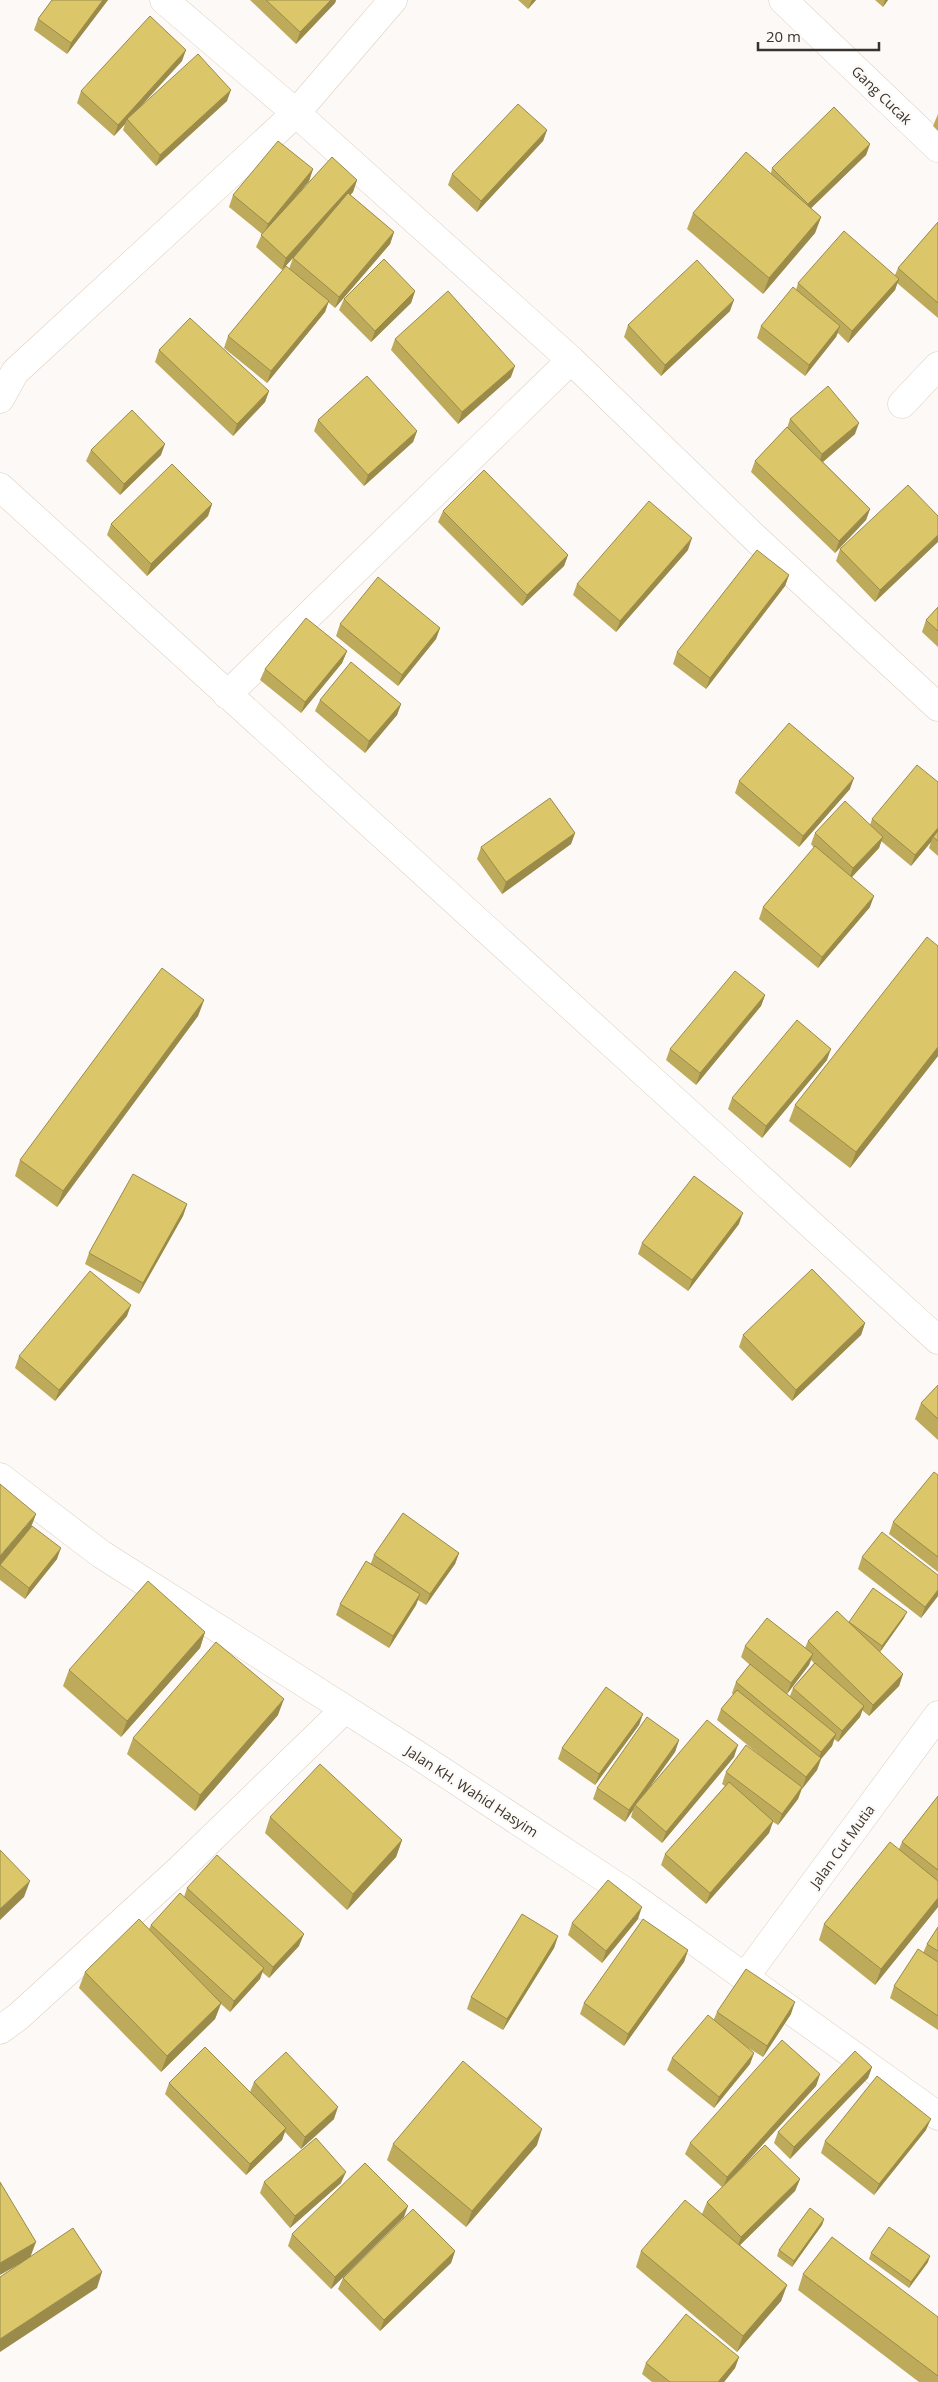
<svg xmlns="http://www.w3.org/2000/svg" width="938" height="2382" font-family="'Open Sans',sans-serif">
<rect width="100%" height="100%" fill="#fcf9f6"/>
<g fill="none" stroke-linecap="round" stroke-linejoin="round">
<g stroke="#decebf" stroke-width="29">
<path id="minor" d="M164,0L296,113L571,360L754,537L938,707
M783,0L938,148
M0,399L15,372L296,113L393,0
M902,404L938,366
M0,487L938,1340
M227,695L571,360
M0,1477L101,1554L416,1754L629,1894L938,2116
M745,1977L938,1715
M0,2030L19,2016L180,1869L345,1709"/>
</g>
<use href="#minor" stroke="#fff" stroke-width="28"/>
</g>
<path fill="#bdaa5b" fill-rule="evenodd" d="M52,0H108L67,54L34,30L38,19Z
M250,0H336L335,3L296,44Z
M518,0H536L528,9Z
M875,0H888L883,7Z
M182,61L144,103L227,101L156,166L123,130L125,124L114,136L77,103L81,91Z
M938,114V131L933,126Z
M547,130L543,141L477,212L448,185L452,174Z
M870,144L866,155L811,208L821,217L815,233L763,294L687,229L693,213L771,173L772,168Z
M313,169L309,181L292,201L357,180L353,192L350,195L394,232L390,244L335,308L328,302L325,312L267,383L224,348L228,336L289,269L293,258L299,251L282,270L256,247L262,234L229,207L233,195Z
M938,222V318L897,283L895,290L848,343L838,333L836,337L805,376L757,338L761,326L796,290L798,283L895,275L898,268Z
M415,291L411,303L371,342L339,310L344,299Z
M730,311L661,376L624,337L628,325Z
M395,339L511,377L458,424L391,350Z
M159,350L269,391L265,402L233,436L155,362Z
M790,419L855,434L823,462L870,509L866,520L835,553L751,472L755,461L787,428Z
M318,420L417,431L413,442L364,486L314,431Z
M91,450L161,455L120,495L86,461Z
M212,504L208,516L147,576L107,535L111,524Z
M443,511L568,555L564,566L522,606L438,522Z
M938,516L875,602L836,561L840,549Z
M688,550L616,632L573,595L577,584Z
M789,575L785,586L706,689L673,664L677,652Z
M938,607V647L922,632L926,620Z
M340,624L440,628L436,639L398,686L336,636Z
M347,651L342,663L301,713L260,680L265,669Z
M320,700L401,704L397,715L365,753L315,711Z
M739,781L850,789L799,847L735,793Z
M938,782V856L929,848L931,842L911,866L881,841L879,848L852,877L870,907L818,968L759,919L763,907L814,848L811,844L815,833L870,825L872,819Z
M575,833L571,844L502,894L477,859L481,847Z
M938,946V1056L850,1168L789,1121L795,1105Z
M765,995L761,1006L696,1085L666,1060L670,1049Z
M204,1000L198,1016L57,1207L15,1176L20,1160Z
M827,1060L762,1138L728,1109L732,1098Z
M187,1204L183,1216L139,1294L85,1264L89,1253Z
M739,1224L688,1291L638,1254L642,1243Z
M127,1316L55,1401L15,1368L19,1356Z
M865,1323L861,1335L792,1401L739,1347L743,1335Z
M938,1385V1440L915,1419L921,1403Z
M938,1475V1572L889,1534L893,1522Z
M36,1514L31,1526L57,1559L25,1599L0,1580V1565Z
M459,1553L455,1564L426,1605L418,1600L416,1605L389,1648L336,1615L340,1604L371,1563L374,1555Z
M862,1557L938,1575V1596L921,1618L858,1569Z
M904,1618L880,1652L903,1674L899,1686L869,1716L862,1710L860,1717L838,1742L834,1739L832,1746L821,1759L817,1770L802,1789L798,1799L778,1825L773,1822L769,1833L706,1904L661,1865L665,1854L725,1786L722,1784L726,1772L773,1766L717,1720L721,1709L733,1695L732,1693L736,1682L750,1665L741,1657L745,1646L805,1648L808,1641L849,1622ZM811,1660L814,1663L793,1688L790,1696L787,1694L809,1665Z
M205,1632L200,1648L121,1737L63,1686L69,1670Z
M643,1714L639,1725L595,1785L558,1759L562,1748Z
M278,1715L195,1811L127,1754L133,1738Z
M679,1740L675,1752L647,1791L734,1757L662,1843L631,1817L633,1810L625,1822L593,1799L597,1788Z
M938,1796V1907L875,1985L819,1940L824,1924L899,1849L902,1842Z
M270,1817L402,1840L396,1857L347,1910L265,1833Z
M187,1888L299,1946L269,1978L262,1972L260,1979L230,2012L221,2004L215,2019L161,2072L79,1988L85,1972L149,1929L151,1925L184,1897Z
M638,1919L602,1963L568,1935L572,1923Z
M938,1927V2030L890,1998L894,1986L923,1953L927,1944Z
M558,1936L554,1948L503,2030L467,2009L471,1997Z
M688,1950L684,1962L624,2046L580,2014L584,2003Z
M717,2012L791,2014L763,2057L747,2047L754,2053L750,2064L714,2108L667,2070L672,2058L714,2019Z
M872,2067L868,2078L790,2159L774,2143L778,2132Z
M820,2074L816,2086L735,2175L800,2179L795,2191L740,2245L787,2285L781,2301L737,2352L636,2267L641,2251L702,2214L707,2202L722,2187L685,2154L690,2143Z
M254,2082L334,2119L301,2149L285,2132L282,2140L246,2175L165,2094L169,2083L250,2092Z
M926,2130L874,2195L821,2153L825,2141Z
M393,2144L537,2145L466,2227L387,2160Z
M264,2182L341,2183L290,2228L260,2193Z
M404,2217L331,2289L288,2246L292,2234Z
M824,2219L822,2225L792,2267L777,2256L779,2250Z
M455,2251L451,2263L380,2331L338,2289L343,2278Z
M871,2253L928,2262L909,2288L869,2259Z
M803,2274L938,2317V2382H919L798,2290Z
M739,2357L735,2368L724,2382H652L642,2374L646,2363Z"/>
<path fill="#9a8b4a" d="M103,0H108L67,54L71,43Z
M331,0H336L335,3L296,44L300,32Z
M532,0H536L528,9Z
M885,0H888L883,7Z
M186,50L182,61L128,120L127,119L125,124L114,136L118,125Z
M231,90L227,101L156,166L160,155Z
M547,130L543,141L477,212L481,201Z
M870,144L866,155L804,215L808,204Z
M313,169L309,181L263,236L268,224Z
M357,180L353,192L282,270L286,258Z
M821,217L815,233L763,294L769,278Z
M394,232L390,244L335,308L339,297Z
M899,279L895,290L848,343L852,331Z
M415,291L411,303L371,342L375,331Z
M734,300L730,311L661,376L665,365Z
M329,301L325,312L267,383L271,371Z
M840,326L836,337L805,376L809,365Z
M515,366L511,377L458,424L462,412Z
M269,391L265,402L233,436L237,424Z
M859,423L855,434L818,466L822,454Z
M417,431L413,442L364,486L368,475Z
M165,444L161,455L120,495L124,484Z
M212,504L208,516L147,576L151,564Z
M870,509L866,520L835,553L839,541Z
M938,535V542L875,602L880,590Z
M692,538L688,550L616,632L620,621Z
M568,555L564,566L522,606L527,595Z
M789,575L785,586L706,689L710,678Z
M440,628L436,639L398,686L402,675Z
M347,651L342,663L301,713L305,702Z
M401,704L397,715L365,753L369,741Z
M854,778L850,789L799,847L803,836Z
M938,828V834L933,837L931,842L911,866L915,855Z
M575,833L571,844L502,894L506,882Z
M883,837L879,848L849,880L853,868Z
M874,896L870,907L818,968L822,957Z
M765,995L761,1006L696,1085L700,1073Z
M204,1000L198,1016L57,1207L63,1191Z
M938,1047V1056L850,1168L856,1152Z
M831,1049L827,1060L762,1138L766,1126Z
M187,1204L183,1216L139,1294L143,1283Z
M743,1213L739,1224L688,1291L692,1280Z
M131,1305L127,1316L55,1401L59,1390Z
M865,1323L861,1335L792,1401L796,1390Z
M36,1514L30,1530L0,1565V1556Z
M61,1548L57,1559L25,1599L29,1588Z
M459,1553L455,1564L426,1605L430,1594Z
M938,1590V1596L921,1618L925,1607Z
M420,1594L416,1605L389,1648L393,1636Z
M907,1612L904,1618L880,1652L882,1646Z
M205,1632L200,1648L121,1737L127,1721Z
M813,1654L809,1665L787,1694L791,1683Z
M903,1674L899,1686L869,1716L873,1705Z
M284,1699L278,1715L195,1811L200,1795Z
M864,1706L860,1717L838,1742L842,1731Z
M643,1714L639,1725L595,1785L599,1774Z
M836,1734L832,1746L821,1759L817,1770L802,1789L806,1777L817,1763L821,1752Z
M679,1740L675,1752L636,1806L635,1805L633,1810L625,1822L629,1810Z
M738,1745L734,1757L662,1843L666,1832Z
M802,1787L798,1799L778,1825L782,1814Z
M773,1821L769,1833L706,1904L710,1893Z
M402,1840L396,1857L347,1910L353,1894Z
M30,1881L24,1897L0,1920V1909Z
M938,1898V1907L875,1985L881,1969Z
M642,1907L638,1919L602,1963L606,1951Z
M304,1934L299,1946L269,1978L273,1967Z
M558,1936L554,1948L503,2030L507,2019Z
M688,1950L684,1962L624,2046L628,2034Z
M264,1968L260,1979L230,2012L234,2001Z
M795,2002L791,2014L763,2057L767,2046Z
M221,2003L215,2019L161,2072L167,2056Z
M754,2053L750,2064L714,2108L719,2097Z
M872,2067L868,2078L790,2159L794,2147Z
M820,2074L816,2086L723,2188L727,2177Z
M338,2107L334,2119L301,2149L305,2137Z
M931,2119L926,2130L874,2195L879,2184Z
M286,2128L282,2140L246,2175L250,2164Z
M542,2129L537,2145L466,2227L472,2211Z
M346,2172L341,2183L290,2228L295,2216Z
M800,2179L795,2191L737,2248L741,2237Z
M408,2206L404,2217L331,2289L335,2277Z
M824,2219L822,2225L792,2267L794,2261Z
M36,2242L30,2258L0,2275V2263Z
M455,2251L451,2263L380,2331L384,2320Z
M930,2256L928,2262L909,2288L911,2282Z
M102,2272L97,2288L0,2352V2339Z
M787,2285L781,2301L737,2352L743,2336Z
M739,2357L735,2368L724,2382H718Z"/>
<path fill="#dcc66a" stroke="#9a8b4a" d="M52,0H103L71,43L38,19Z
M266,0H331L300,32Z
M150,16L186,50L118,125L81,91Z
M198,54L231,90L160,155L127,119Z
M518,104L547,130L481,201L452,174Z
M834,107L870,144L808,204L772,168Z
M278,141L313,169L268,224L233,195Z
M746,152L821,217L769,278L693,213Z
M332,157L357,180L286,258L261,235Z
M348,193L394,232L339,297L293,258Z
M938,222V303L898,268Z
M844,231L899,279L852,331L798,283Z
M384,259L415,291L375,331L344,299Z
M697,260L734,300L665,365L628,325Z
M286,266L329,301L271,371L228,336Z
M793,287L840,326L809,365L761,326Z
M448,291L515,366L462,412L395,339Z
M190,318L269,391L237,424L159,350Z
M367,376L417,431L368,475L318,420Z
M828,386L859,423L822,454L790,419Z
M132,410L165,444L124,484L91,450Z
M787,427L870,509L839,541L755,461Z
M172,464L212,504L151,564L111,524Z
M484,470L568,555L527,595L443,511Z
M908,485L938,516V535L880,590L840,549Z
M649,501L692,538L620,621L577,584Z
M757,550L789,575L710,678L677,652Z
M378,577L440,628L402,675L340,624Z
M938,607V631L926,620Z
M306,618L347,651L305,702L265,669Z
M351,662L401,704L369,741L320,700Z
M789,723L854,778L803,836L739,781Z
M917,765L938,782V828L915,855L872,819Z
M550,798L575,833L506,882L481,847Z
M845,801L883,837L853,868L815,833Z
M938,831V841L933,837Z
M815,846L874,896L822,957L763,907Z
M927,937L938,946V1047L856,1152L795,1105Z
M162,968L204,1000L63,1191L20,1160Z
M735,971L765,995L700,1073L670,1049Z
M797,1020L831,1049L766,1126L732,1098Z
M133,1174L187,1204L143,1283L89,1253Z
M694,1176L743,1213L692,1280L642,1243Z
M812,1269L865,1323L796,1390L743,1335Z
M90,1271L131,1305L59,1390L19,1356Z
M938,1385V1419L921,1403Z
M934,1472L938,1475V1557L893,1522Z
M0,1484L36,1514L0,1556Z
M403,1513L459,1553L430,1594L374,1555Z
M32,1526L61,1548L29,1588L0,1565Z
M882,1532L938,1575V1590L925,1607L862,1557Z
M366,1561L420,1594L393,1636L340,1604Z
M148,1581L205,1632L127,1721L69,1670Z
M873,1588L907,1612L882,1646L849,1622Z
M837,1611L903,1674L873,1705L808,1641Z
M767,1618L813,1654L791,1683L745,1646Z
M216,1642L284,1699L200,1795L133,1738Z
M815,1663L864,1706L842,1731L793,1688Z
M750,1664L836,1734L821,1752L736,1682Z
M606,1687L643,1714L599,1774L562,1748Z
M737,1690L821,1758L806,1777L721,1709Z
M647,1717L679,1740L629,1810L597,1788Z
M707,1720L738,1745L666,1832L635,1805Z
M746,1745L802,1787L782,1814L726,1772Z
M320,1764L402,1840L353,1894L270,1817Z
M729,1782L773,1821L710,1893L665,1854Z
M938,1796V1870L902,1842Z
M890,1842L938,1881V1898L881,1969L824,1924Z
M0,1850L30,1881L0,1909Z
M217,1855L304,1934L273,1967L187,1888Z
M608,1880L642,1907L606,1951L572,1923Z
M180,1893L264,1968L234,2001L151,1925Z
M522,1914L558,1936L507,2019L471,1997Z
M139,1919L221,2003L167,2056L85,1972Z
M643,1919L688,1950L628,2034L584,2003Z
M938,1927V1951L927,1944Z
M918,1949L938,1962V2016L894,1986Z
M746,1969L795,2002L767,2046L717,2012Z
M708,2015L754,2053L719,2097L672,2058Z
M782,2040L820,2074L727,2177L690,2143Z
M205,2047L286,2128L250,2164L169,2083Z
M855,2051L872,2067L794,2147L778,2132Z
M286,2052L338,2107L305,2137L254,2082Z
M463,2061L542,2129L472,2211L393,2144Z
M877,2076L931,2119L879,2184L825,2141Z
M316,2138L346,2172L295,2216L264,2182Z
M765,2145L800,2179L741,2237L707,2202Z
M365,2163L408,2206L335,2277L292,2234Z
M0,2182L36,2242L0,2263Z
M685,2200L787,2285L743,2336L641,2251Z
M810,2208L824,2219L794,2261L779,2250Z
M413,2209L455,2251L384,2320L343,2278Z
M889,2227L930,2256L911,2282L871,2253Z
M73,2228L102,2272L0,2339V2277Z
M832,2237L938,2317V2376L803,2274Z
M686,2314L739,2357L718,2382H670L646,2363Z"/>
<g text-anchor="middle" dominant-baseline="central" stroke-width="4.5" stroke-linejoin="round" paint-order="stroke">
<g font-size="14" fill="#39332d" stroke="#fcf9f6">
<text transform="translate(882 95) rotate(44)">Gang Cucak</text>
<text transform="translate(472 1791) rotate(33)">Jalan KH. Wahid Hasyim</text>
<text transform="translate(842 1846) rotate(-54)">Jalan Cut Mutia</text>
</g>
</g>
<path d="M758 42v8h121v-8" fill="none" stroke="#39332d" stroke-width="2.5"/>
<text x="766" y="42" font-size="15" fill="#39332d" stroke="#fcf9f6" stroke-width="4" paint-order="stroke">20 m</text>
</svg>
